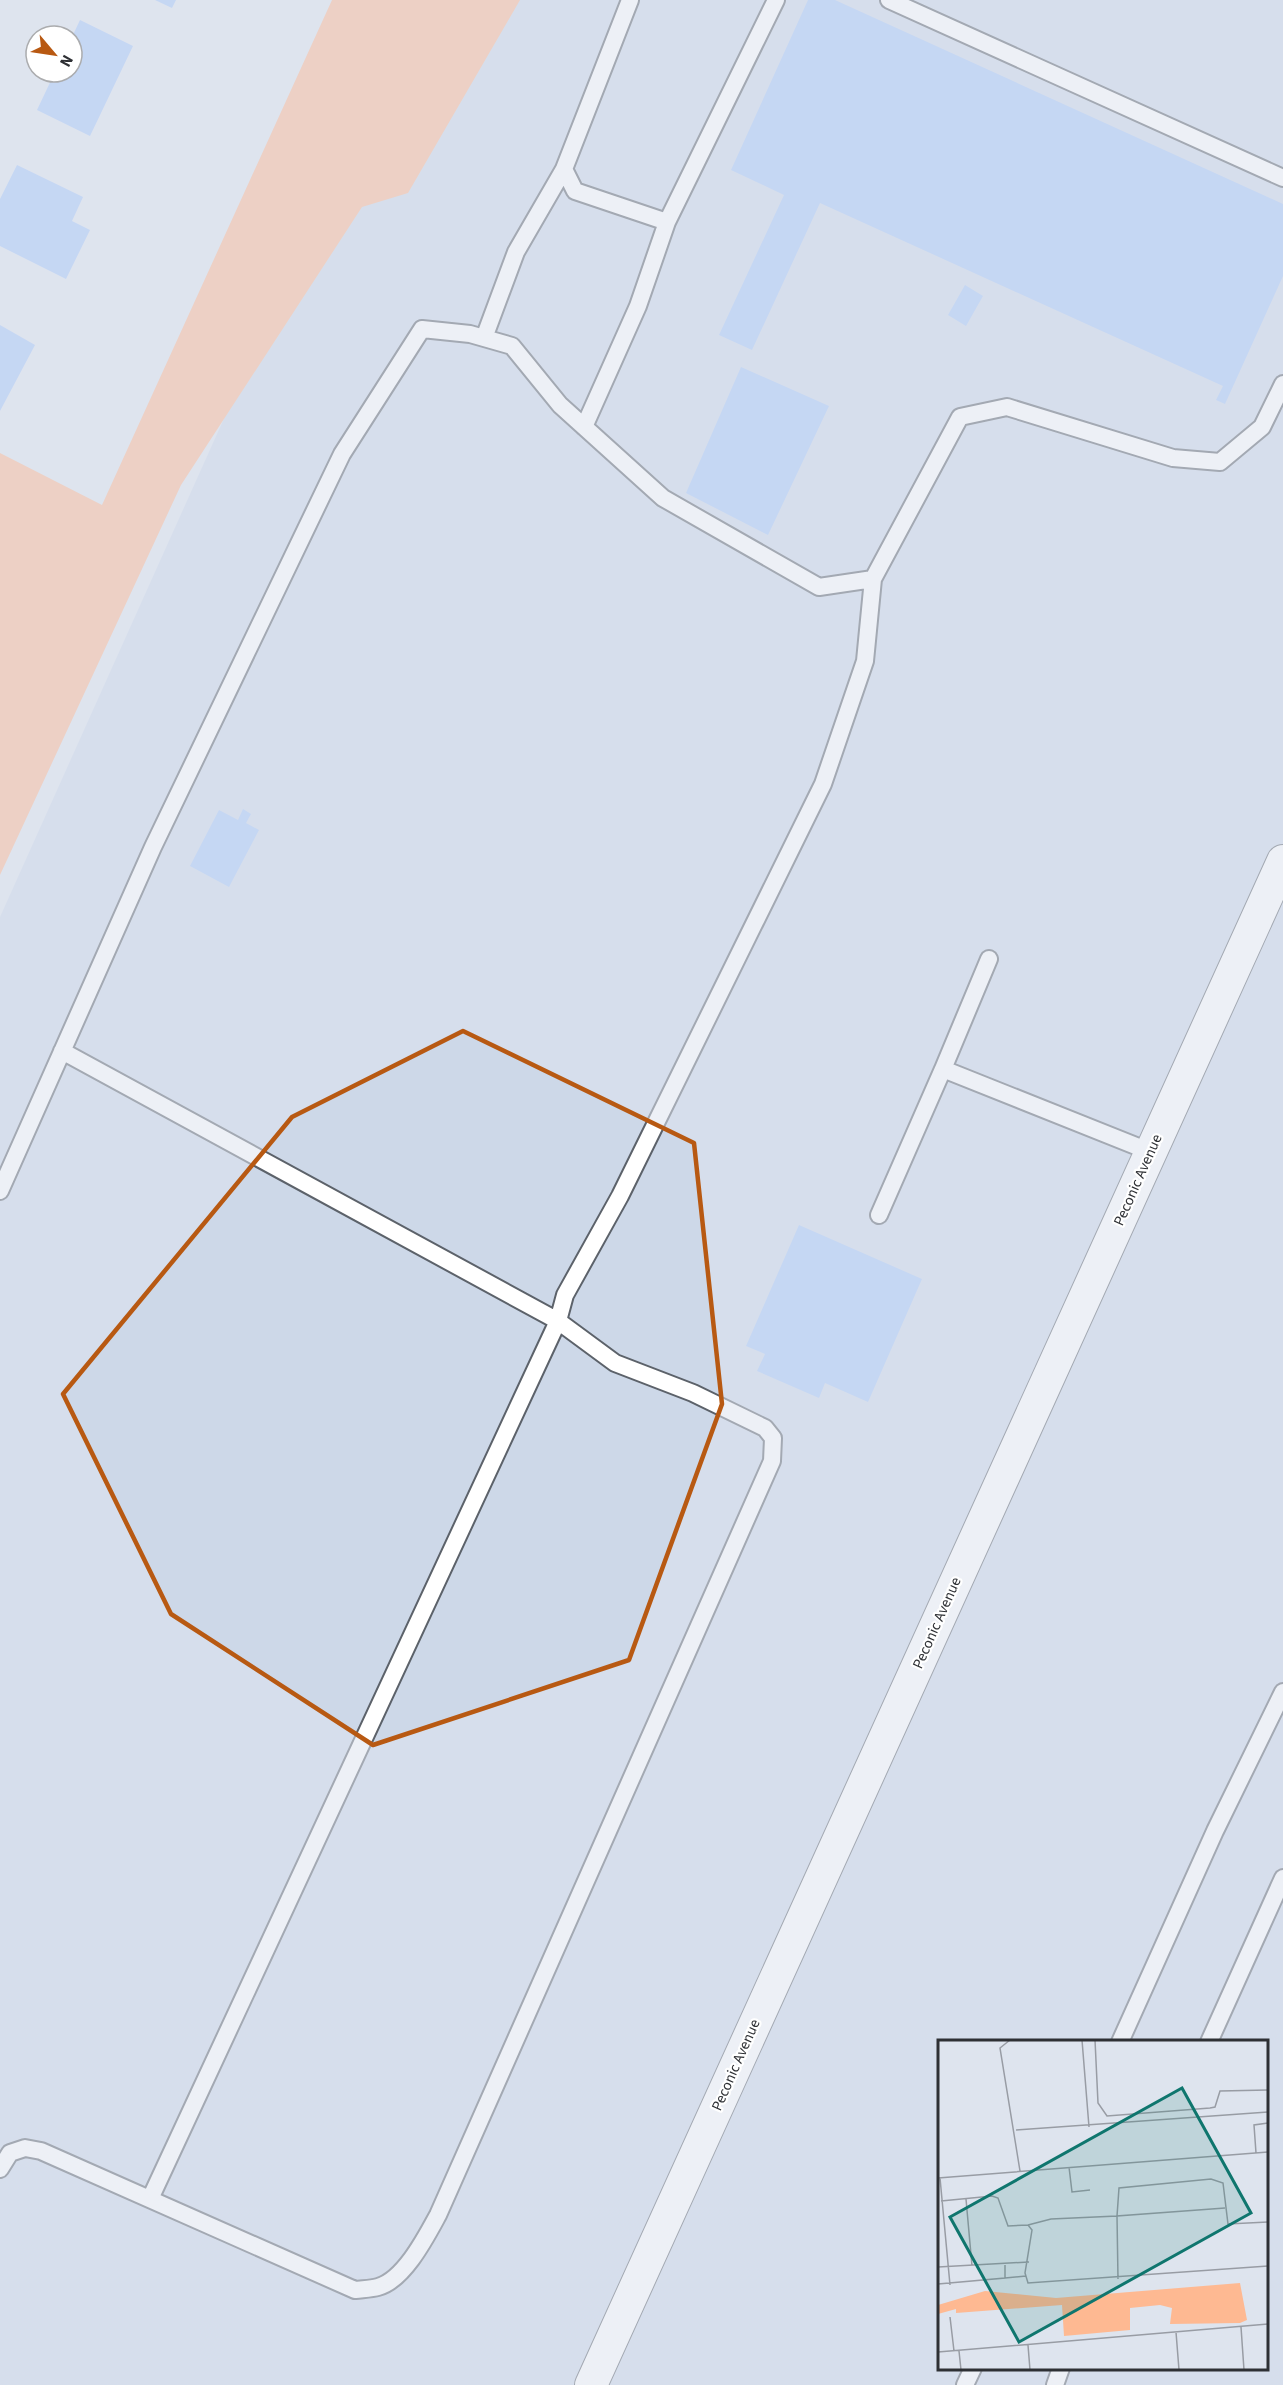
<svg xmlns="http://www.w3.org/2000/svg" width="1283" height="2385" font-family="'Source Sans 3',sans-serif">
<rect width="100%" height="100%" fill="#dee4ee"/>
<path fill="#cdd8e8" fill-rule="evenodd" d="M412,0H1283V2385H0V917ZM940,2042H1266V2368H940Z"/>
<path fill="#feb992" d="M332,0H520L408,193L362,207L181,485L0,875V453L102,505Z"/>
<path fill="#a7c7f9" d="M155,0H176L172,8Z
M808,0H835L1283,204V276L1225,404L1216,400L1223,386L820,203L752,350L719,335L784,195L731,170Z
M80,20L133,46L90,136L37,110L55,72H72V37Z
M17,165L83,197L72,221L90,230L66,279L0,246V199Z
M965,285L983,296L966,326L948,315Z
M0,325L35,345L0,411Z
M741,367L829,406L768,535L686,493Z
M243,809L251,814L246,823L259,830L229,887L190,866L219,810L238,820Z
M799,1225L922,1279L868,1402L825,1383L819,1398L757,1371L765,1354L746,1346Z"/>
<g fill="none" stroke-linecap="round" stroke-linejoin="round">
<g stroke="#5c626a" stroke-width="20">
<path id="service" d="M630,0L564,169L575,191L667,222
M889,0L1283,178
M484,338L516,252L564,169
M584,427L638,306L667,222L776,0
M62,1051L558,1321L150,2199
M943,1069L989,959
M0,1191L153,847L342,454L422,329L470,334L512,346L560,405L663,498L819,587L873,579L960,417L1007,407L1173,458L1220,462L1262,427L1283,384
M879,1215L943,1069L1151,1152
M1120,2042L1215,1831L1283,1692
M1209,2042L1283,1878
M0,2169L10,2153L25,2148L41,2151L355,2290C362,2289 371,2289 378,2287C404,2280 426,2237 438,2215L772,1461L773,1438L765,1428L693,1393L615,1363L558,1321L565,1295L620,1196L823,784L865,661L873,579
M965,2385L973,2368
M1055,2385L1061,2368"/>
</g>
<g stroke="#5c626a" stroke-width="34">
<path id="minor" d="M591,2385L1283,861"/>
</g>
<use href="#service" stroke="#fff" stroke-width="16"/>
<use href="#minor" stroke="#fff" stroke-width="32"/>
</g>
<path d="M0 0H1283V2385H0ZM463,1031L694,1143L722,1404L629,1660L373,1745L171,1614L63,1394L292,1117Z" fill="#dee4ee" fill-opacity=".55" fill-rule="evenodd"/>
<path fill="none" stroke="#b85912" stroke-width="4.5" stroke-linejoin="round" d="M463,1031L694,1143L722,1404L629,1660L373,1745L171,1614L63,1394L292,1117Z"/>
<g text-anchor="middle" dominant-baseline="central" stroke-width="4.5" stroke-linejoin="round" paint-order="stroke">
<g font-size="15" fill="#2e3034" stroke="#fff">
<text transform="translate(1138 1180) rotate(-66)">Peconic Avenue</text>
<text transform="translate(937 1623) rotate(-66)">Peconic Avenue</text>
<text transform="translate(736 2065) rotate(-66)">Peconic Avenue</text>
</g>
</g>
<g transform="translate(938 2040)">
<rect width="330" height="330" fill="#dee4ee"/>
<path d="M302,243L309,280L302,283L232,284L234,268L222,265L192,268V290L126,296L124,265L18,273V269L0,274V265L47,251L118,258Z" fill="#feb992"/>
<path fill="none" stroke="#989ca4" stroke-width="1.5" d="M72,0L62,8L82,131M144,0L151,87M157,0L160,63L169,76L272,68L277,67L282,51L330,50M78,90L330,72M318,113L316,85L330,83M131,127L134,152L152,150M0,138L330,112M2,138L12,245M28,159L34,226M3,161L54,156L60,158L70,186L90,185L94,190L87,233L90,243L330,226M90,185L113,179L179,176L181,148L273,139L285,143L290,184L330,182M0,227L91,222M67,238L88,236M180,239L179,176L287,168M0,244L67,238V225M12,277L16,311M303,287L306,330M238,292L241,330M90,305L92,330M21,311L23,330M0,312L330,284"/>
<path fill="#0f766e" fill-opacity="0.15" stroke="#0f766e" stroke-width="3" d="M244,48L313,173L81,302L12,177Z"/>
<rect width="330" height="330" fill="none" stroke="#2e3034" stroke-width="3"/>
</g>
<g transform="translate(54 54) rotate(119)"><circle r="28" fill="#ffffff" stroke="#abacae" stroke-width="1.5"/>
<path d="M0-4.5L10 22L0 15L-10 22Z" fill="#b85912"/>
<text y="-9" font-size="16" font-weight="bold" text-anchor="middle" fill="#2e3034">N</text>
</g>
</svg>
